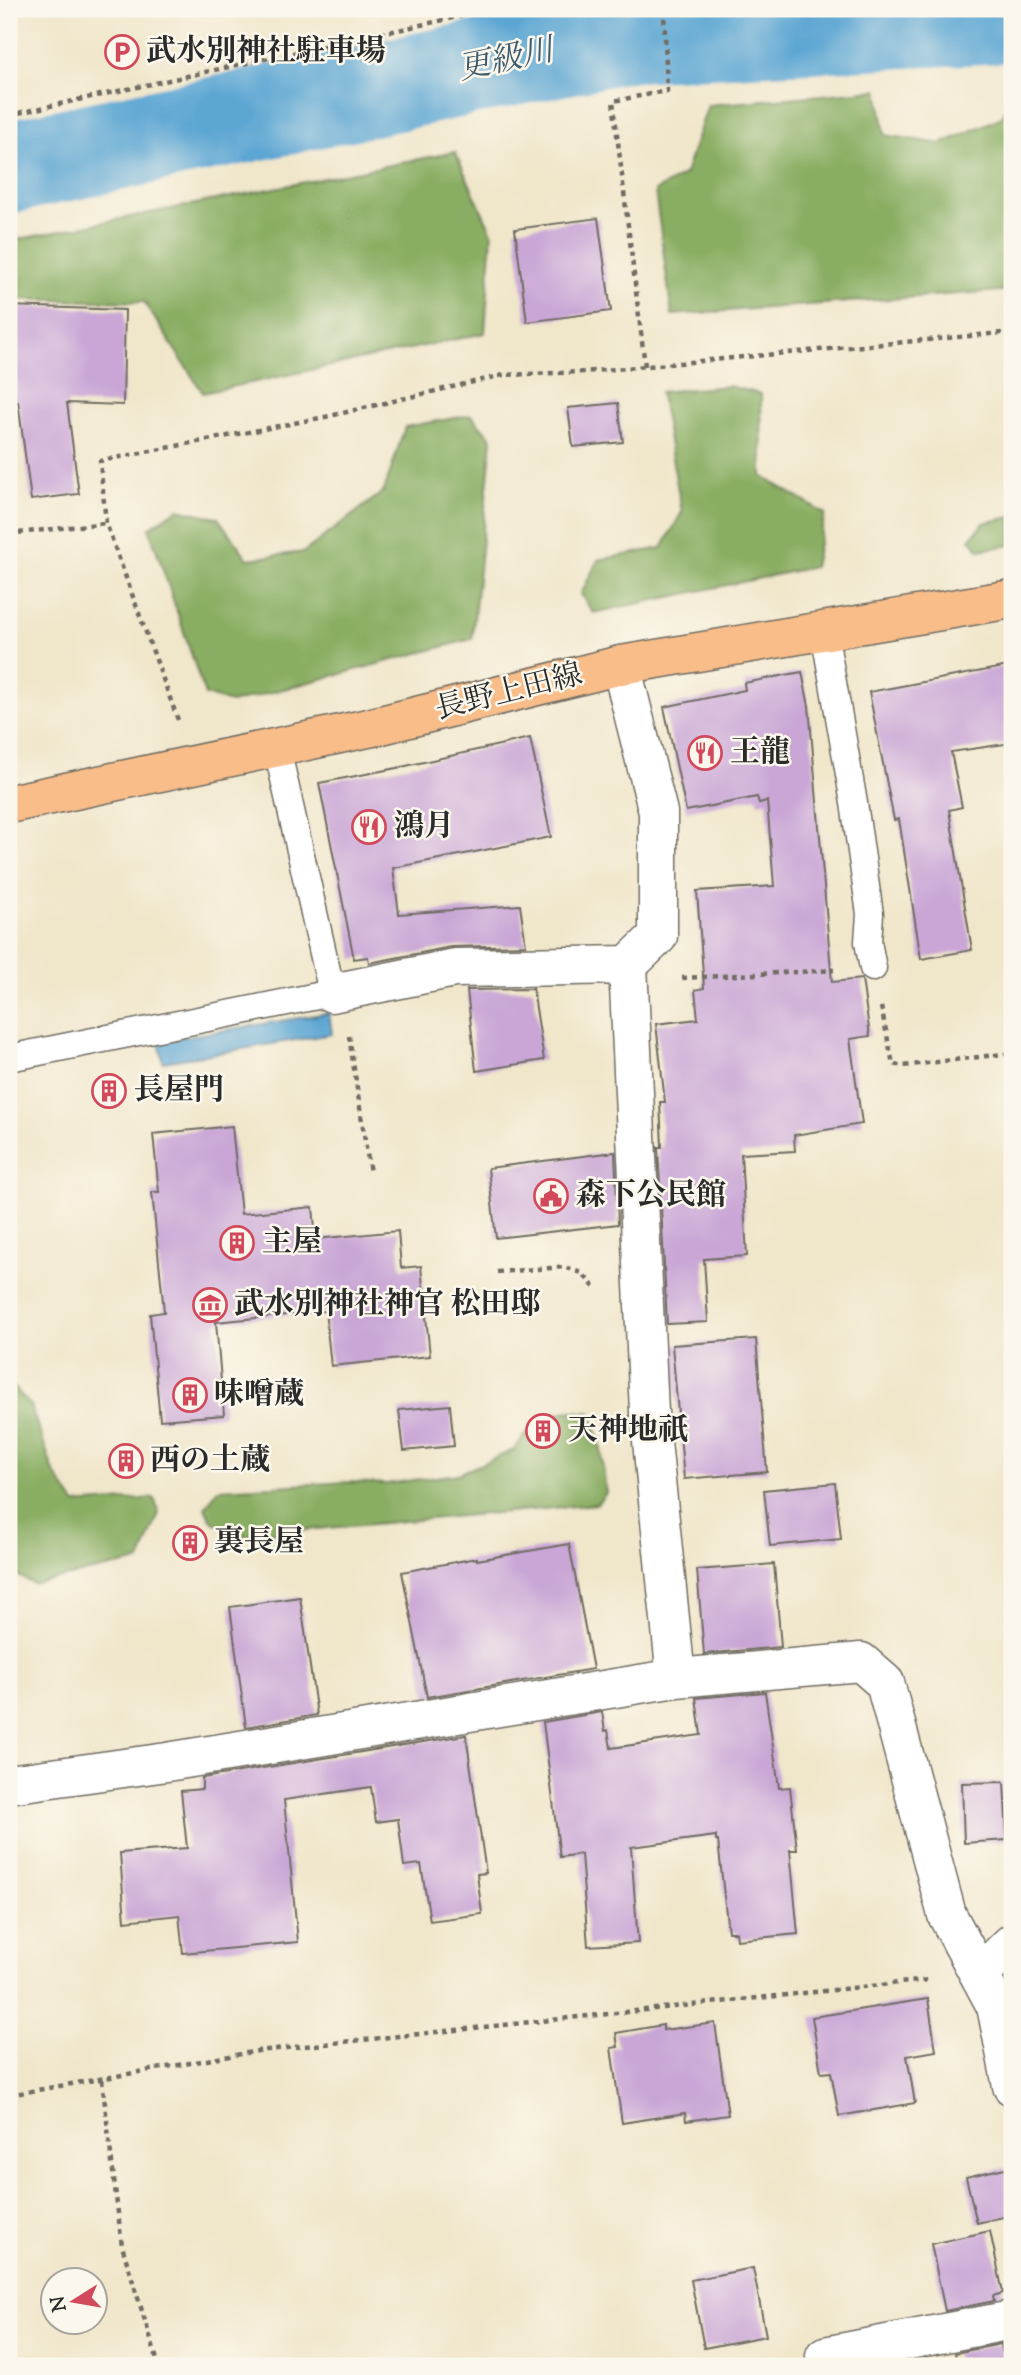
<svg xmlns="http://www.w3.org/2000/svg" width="1021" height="2375" font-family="'Sorts Mill Goudy','Noto Serif JP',serif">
<rect width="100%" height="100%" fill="#fbf7ec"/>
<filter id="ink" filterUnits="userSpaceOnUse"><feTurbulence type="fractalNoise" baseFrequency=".0143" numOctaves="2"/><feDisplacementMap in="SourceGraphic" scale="14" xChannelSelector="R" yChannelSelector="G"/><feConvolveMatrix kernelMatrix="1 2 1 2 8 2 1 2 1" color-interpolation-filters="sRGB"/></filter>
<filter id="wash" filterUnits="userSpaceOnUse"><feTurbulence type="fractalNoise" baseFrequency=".00686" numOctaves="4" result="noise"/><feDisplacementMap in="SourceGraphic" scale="28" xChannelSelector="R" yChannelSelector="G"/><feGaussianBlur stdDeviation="1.57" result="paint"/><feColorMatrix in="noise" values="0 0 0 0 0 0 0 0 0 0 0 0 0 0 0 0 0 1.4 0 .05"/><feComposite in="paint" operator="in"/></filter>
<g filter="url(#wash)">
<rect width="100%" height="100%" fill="#f0e6ca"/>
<path fill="#89ad62" stroke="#5a6c46" stroke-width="2" d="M1012,85V290L672,315L655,191L685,174L708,105L878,90L885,135L941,144L1002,117Z
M455,152L492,233L485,333L203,393L144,302L9,299V241Z
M729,386L761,394L762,476L825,514L814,567L593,613L581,594L598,560L662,548L682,512L660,392Z
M471,415L492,439L472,639L231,703L205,695L149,528L178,509L218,518L248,559L304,552L384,491L405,427Z
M1012,517V545L979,550L970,539L984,523Z
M9,1382L30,1405L54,1472L75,1504L154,1498L159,1513L140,1561L33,1584L9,1571Z
M570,1411L591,1413L601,1450L606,1493L597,1504L239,1536L213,1522L205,1508L218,1489L350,1482L386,1484L458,1474L514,1450L533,1425L543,1415Z"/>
<path fill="#5ba6d3" stroke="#43687f" stroke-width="2" d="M329,1013L332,1034L163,1062L159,1041Z"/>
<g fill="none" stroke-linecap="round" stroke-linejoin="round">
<path stroke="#5ba6d3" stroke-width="93" d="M9,167L623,36L1012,16"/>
</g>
<g id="blocks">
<path fill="#c9a6d6" d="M598,218L611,311L527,322L515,229Z
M9,306L125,310L123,405L67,403L79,494L31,500L18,401H9Z
M618,403L623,442L573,447L568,408Z
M1009,666L1012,693V743L951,752L962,807L949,810L972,950L921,959L899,819L894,820L869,692Z
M802,672L809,706L832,982L862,979L870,1036L850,1039L862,1124L794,1135L795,1151L741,1154L747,1256L704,1259L708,1322L667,1324L658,1147H662L660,1102H665L656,1024L698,1019L695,990L704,988L697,891L774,886L767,801L759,803L757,797L686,811L664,707L745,690L744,683Z
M530,738L551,837L393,868L399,914L520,905L526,945L451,947L369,963L368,957L354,959L319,783L397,768Z
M533,989L544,1060L476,1071L467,990Z
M232,1126L241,1214L313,1207L316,1239L398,1231L401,1268L421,1266L430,1356L331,1366L325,1311L216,1322L224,1415L160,1420L150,1314L164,1312L152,1192H159L153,1134Z
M615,1152L618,1224L496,1238L488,1168Z
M756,1339L767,1472L684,1479L672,1345Z
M450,1405L454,1446L404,1451L399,1410Z
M835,1483L841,1539L770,1546L764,1490Z
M569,1544L593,1669L427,1697L402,1572L477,1558V1560Z
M774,1564L781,1647L704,1654L697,1570Z
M300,1597L317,1715L246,1727L230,1607Z
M765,1692L779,1788L790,1787L797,1850H790L798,1934L737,1940L736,1932H728L718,1841H716V1836L631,1847L638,1943L588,1946L581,1854L560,1857L543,1722L602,1712L605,1731L608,1730L611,1748L701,1735L696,1698Z
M466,1735L486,1873L477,1874L482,1914L430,1921L421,1864L404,1866L398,1819L376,1822L371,1787L284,1800L298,1942L183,1953L179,1915L125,1921L120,1853L187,1848L181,1791L202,1789V1778Z
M1004,1782L1007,1840L964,1843L962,1783Z
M928,1999L936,2051L907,2056L915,2103L839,2116L831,2072L821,2073L812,2017Z
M715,2023L728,2115L686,2121L685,2113L622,2123L611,2048L618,2047L616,2033L663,2025V2030Z
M1005,2168L1012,2197V2215L977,2223L966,2177Z
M990,2231L1003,2293L993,2296L994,2301L945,2311L931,2244Z
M753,2268L766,2336L704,2348L691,2280Z
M1001,2344L1005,2366H958L955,2353Z"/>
</g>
</g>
<g filter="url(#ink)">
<use href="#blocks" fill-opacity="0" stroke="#706c63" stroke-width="2"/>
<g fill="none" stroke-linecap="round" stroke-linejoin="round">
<g stroke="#706c63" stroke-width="29">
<path id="lane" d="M824,631L854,803L870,914L868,942L873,968
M9,1058L332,993L277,748"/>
</g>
<g stroke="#706c63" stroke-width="41">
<path id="street" d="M621,665L658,812V936L628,965L649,1412L676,1678L861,1662L885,1683L947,1915L996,2006L1012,2086
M332,993L455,968L628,965
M9,1784L167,1762L676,1678
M980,1974L1012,1943
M825,2356L1012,2320"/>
</g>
<g stroke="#706c63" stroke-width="41">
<path id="primary" d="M9,804L373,727L621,665L1012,599"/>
</g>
<path stroke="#706c63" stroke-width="4.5" stroke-dasharray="5 5" stroke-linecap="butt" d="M9,115L494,9
M645,366L613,101L667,91L664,9
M9,534L106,523
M178,720L106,523L100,461L330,416L503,375L583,372L1012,332
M682,978L834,970
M881,1007L893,1064L903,1066L1012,1053
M349,1036L370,1173
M497,1272L564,1267L582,1273L595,1288
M102,2080L122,2246L159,2366
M9,2095L258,2051L928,1980"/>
<use href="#lane" stroke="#fff" stroke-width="26"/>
<use href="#street" stroke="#fff" stroke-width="38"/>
<use href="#primary" stroke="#f8bd89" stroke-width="38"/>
</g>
</g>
<defs>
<g id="parking-ring" transform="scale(1.75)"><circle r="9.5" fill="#fbf7ec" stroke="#d1495b" stroke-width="1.5"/><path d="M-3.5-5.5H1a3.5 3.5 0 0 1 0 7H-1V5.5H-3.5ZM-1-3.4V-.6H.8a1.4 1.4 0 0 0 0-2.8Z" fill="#d1495b"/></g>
<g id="restaurant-ring" transform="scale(1.75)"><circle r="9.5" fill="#fbf7ec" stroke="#d1495b" stroke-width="1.5"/><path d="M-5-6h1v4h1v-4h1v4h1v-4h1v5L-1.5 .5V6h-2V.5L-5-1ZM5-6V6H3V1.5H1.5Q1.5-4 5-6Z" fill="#d1495b"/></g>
<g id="building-ring" transform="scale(1.75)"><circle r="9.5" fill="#fbf7ec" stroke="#d1495b" stroke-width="1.5"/><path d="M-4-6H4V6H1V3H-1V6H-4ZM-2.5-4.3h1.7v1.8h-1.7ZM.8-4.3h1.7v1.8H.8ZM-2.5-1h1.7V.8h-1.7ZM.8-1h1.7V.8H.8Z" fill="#d1495b"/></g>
<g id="civic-ring" transform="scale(1.75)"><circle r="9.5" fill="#fbf7ec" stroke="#d1495b" stroke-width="1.5"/><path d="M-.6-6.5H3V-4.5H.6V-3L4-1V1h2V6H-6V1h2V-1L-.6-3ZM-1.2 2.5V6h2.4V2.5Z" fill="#d1495b"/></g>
<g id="museum-ring" transform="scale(1.75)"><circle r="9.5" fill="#fbf7ec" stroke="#d1495b" stroke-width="1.5"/><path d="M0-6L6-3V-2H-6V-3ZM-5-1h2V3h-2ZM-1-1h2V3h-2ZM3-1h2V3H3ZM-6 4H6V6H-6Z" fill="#d1495b"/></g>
</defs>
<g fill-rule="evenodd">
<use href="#parking-ring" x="122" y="52"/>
<use href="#restaurant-ring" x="705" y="753"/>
<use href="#restaurant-ring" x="369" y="827"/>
<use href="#building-ring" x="109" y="1091"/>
<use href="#civic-ring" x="551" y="1196"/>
<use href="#building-ring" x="237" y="1243"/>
<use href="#museum-ring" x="210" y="1305"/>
<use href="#building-ring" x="190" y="1395"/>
<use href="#building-ring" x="543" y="1431"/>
<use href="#building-ring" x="126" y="1461"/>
<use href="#building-ring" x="190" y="1543"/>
</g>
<g text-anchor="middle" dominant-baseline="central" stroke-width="5" stroke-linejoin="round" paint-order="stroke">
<g font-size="30" font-weight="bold" fill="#2b2b2b" stroke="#fbf7ec" text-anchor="start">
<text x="146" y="52">武水別神社駐車場</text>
<text x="730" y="753">王龍</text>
<text x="394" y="827">鴻月</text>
<text x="134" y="1091">長屋門</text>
<text x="576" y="1196">森下公民館</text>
<text x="262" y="1243">主屋</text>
<text x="234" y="1305">武水別神社神官 松田邸</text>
<text x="214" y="1395">味噌蔵</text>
<text x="568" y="1431">天神地祇</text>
<text x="150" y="1461">西の土蔵</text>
<text x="214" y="1543">裏長屋</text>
</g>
<g font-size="30" fill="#2b2b2b" stroke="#fbf7ec">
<text transform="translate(509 693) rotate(-14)">長野上田線</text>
</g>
<g font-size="32" font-style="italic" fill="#3e5c6e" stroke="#fbf7ec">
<text transform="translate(506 61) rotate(-12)">更級川</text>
</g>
</g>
<rect width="1021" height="2375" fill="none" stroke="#fbf7ec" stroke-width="35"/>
<g transform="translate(74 2301) rotate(259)"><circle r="33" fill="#fbf7ec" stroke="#a8a59f" stroke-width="2"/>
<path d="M0-5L12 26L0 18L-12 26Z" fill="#d1495b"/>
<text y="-10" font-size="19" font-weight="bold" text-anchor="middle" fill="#2b2b2b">N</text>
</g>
</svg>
